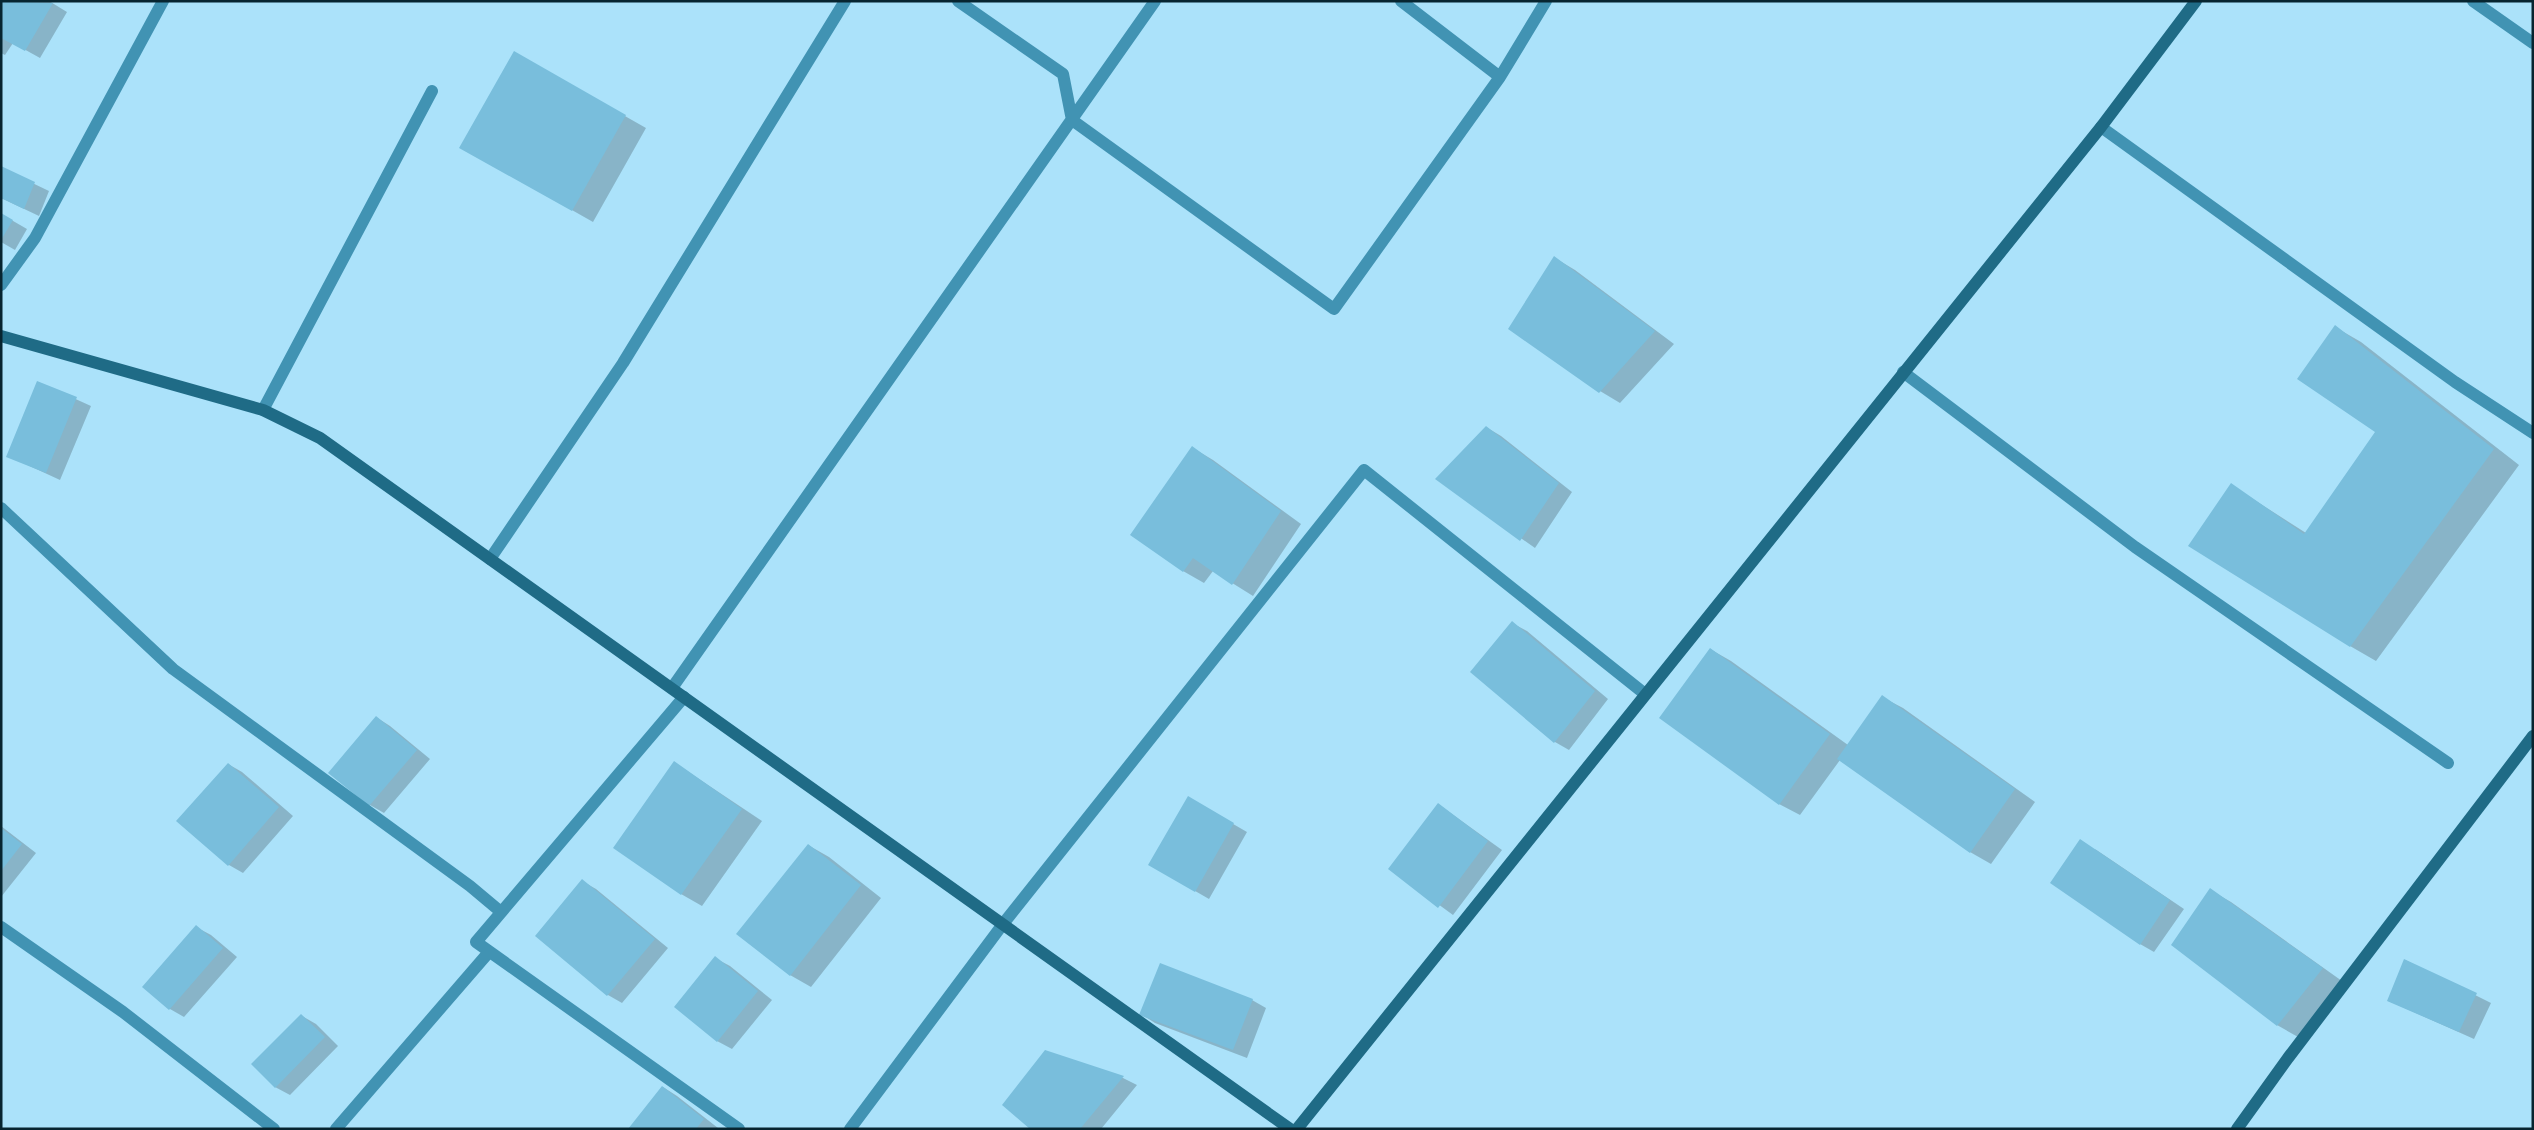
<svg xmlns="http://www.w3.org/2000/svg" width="2534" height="1130" font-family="Inter,sans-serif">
<rect width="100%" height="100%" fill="#abe2fa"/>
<path fill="#0003" d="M1,1H49L67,12L40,58L13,43L5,55L1,53Z
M514,53L646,128L593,222L461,147Z
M1,168L49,191L39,216L1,198Z
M1,214L27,229L15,250L1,242Z
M1555,258L1575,270L1674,344L1620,403L1600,391Z
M2335,327L2361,342L2519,465L2376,661L2350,646L2231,485L2306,533L2376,432Z
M38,382L91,406L60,480L8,456Z
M1486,427L1501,436L1572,492L1535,548L1437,479Z
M1193,448L1213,460L1301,524L1253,596L1213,571L1204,583L1183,571Z
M1512,623L1527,631L1608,699L1569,750L1555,742Z
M1710,649L1731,661L1848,745L1882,697L1903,708L2035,802L1991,864L1970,852L1840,760L1800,815L1779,804Z
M376,717L390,726L430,759L384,813L370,805L330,773Z
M675,763L762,821L702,906L681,894Z
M228,764L242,772L293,816L243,873L229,865L178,820Z
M1188,798L1247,832L1209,899L1150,865Z
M1438,804L1502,850L1453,915L1390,869Z
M1,826L36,853L1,897Z
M808,845L829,857L881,898L811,987L790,975Z
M2095,849L2184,909L2154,952L2140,944Z
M582,881L596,889L668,948L622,1003L608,995Z
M2210,890L2231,902L2342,981L2298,1037L2277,1025Z
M196,927L211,935L237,957L184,1017L170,1009L144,987Z
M715,958L730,966L772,1000L732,1049L717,1041Z
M2405,960L2491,1003L2474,1039L2389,1001Z
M1252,1000L1266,1008L1247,1058L1155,1023L1141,1014Z
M302,1016L316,1024L338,1046L290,1095L275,1087Z
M1045,1051L1123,1078L1137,1085L1101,1129H1032Z
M663,1087L677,1096L718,1128L629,1129Z"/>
<path fill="#79bedc" d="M1,1L53,3L25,51L1,38Z
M514,51L626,115L572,211L459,148Z
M1,166L35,182L24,209L1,198Z
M1,213L13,220L1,240Z
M1554,256L1655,331L1599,393L1508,329Z
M2335,325L2494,449L2350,647L2188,546L2231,483L2304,534L2375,432L2297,379Z
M37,381L77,397L46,473L6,457Z
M1486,426L1559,483L1520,541L1435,479Z
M1192,446L1281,511L1232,585L1193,558L1183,572L1130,535Z
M1512,621L1595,691L1554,743L1470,672Z
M1710,648L1830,734L1779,805L1659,718Z
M1882,695L2015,789L1970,853L1837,759Z
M376,716L417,750L369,806L328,773Z
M674,761L742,809L681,895L613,848Z
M228,763L279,807L228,866L176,821Z
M1188,796L1234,823L1195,892L1148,865Z
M1438,803L1488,841L1438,908L1388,869Z
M1,828L22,844L1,871Z
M2080,839L2170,900L2140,945L2050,883Z
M808,844L861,885L790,976L736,934Z
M582,879L655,939L607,996L535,936Z
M2210,888L2323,968L2277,1026L2171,945Z
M196,925L223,948L169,1010L142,987Z
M715,956L758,991L717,1042L674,1007Z
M2404,959L2477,993L2459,1032L2387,1001Z
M1160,963L1253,999L1233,1050L1139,1015Z
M301,1014L325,1037L275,1088L251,1064Z
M1045,1050L1124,1076L1080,1129H1030L1002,1105Z
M662,1086L704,1119L696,1129H628Z"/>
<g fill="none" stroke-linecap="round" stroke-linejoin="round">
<path stroke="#4193b3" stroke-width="12" d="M958,1L1063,74L1072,120L1334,309L1500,77L1546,1
M1401,1L1500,77
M2473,1L2533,43
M2101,127L2455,382L2533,433
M1,285L35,238L163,1
M1903,372L2135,547L2448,763
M263,410L432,91
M1,508L173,669L470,886L501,912
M490,559L623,363L845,1
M672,688L1155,1
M684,697L476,942L739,1129
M1,927L123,1012L274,1129
M336,1129L489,952
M850,1129L1003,924L1364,470L1645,694"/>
<path stroke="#1f6b86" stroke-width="12" d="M1,336L263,410L320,438L1290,1129
M1297,1129L2101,127L2196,1
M2237,1129L2288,1058L2533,736"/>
</g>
<rect width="2534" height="1130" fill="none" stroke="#072530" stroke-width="5"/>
</svg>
